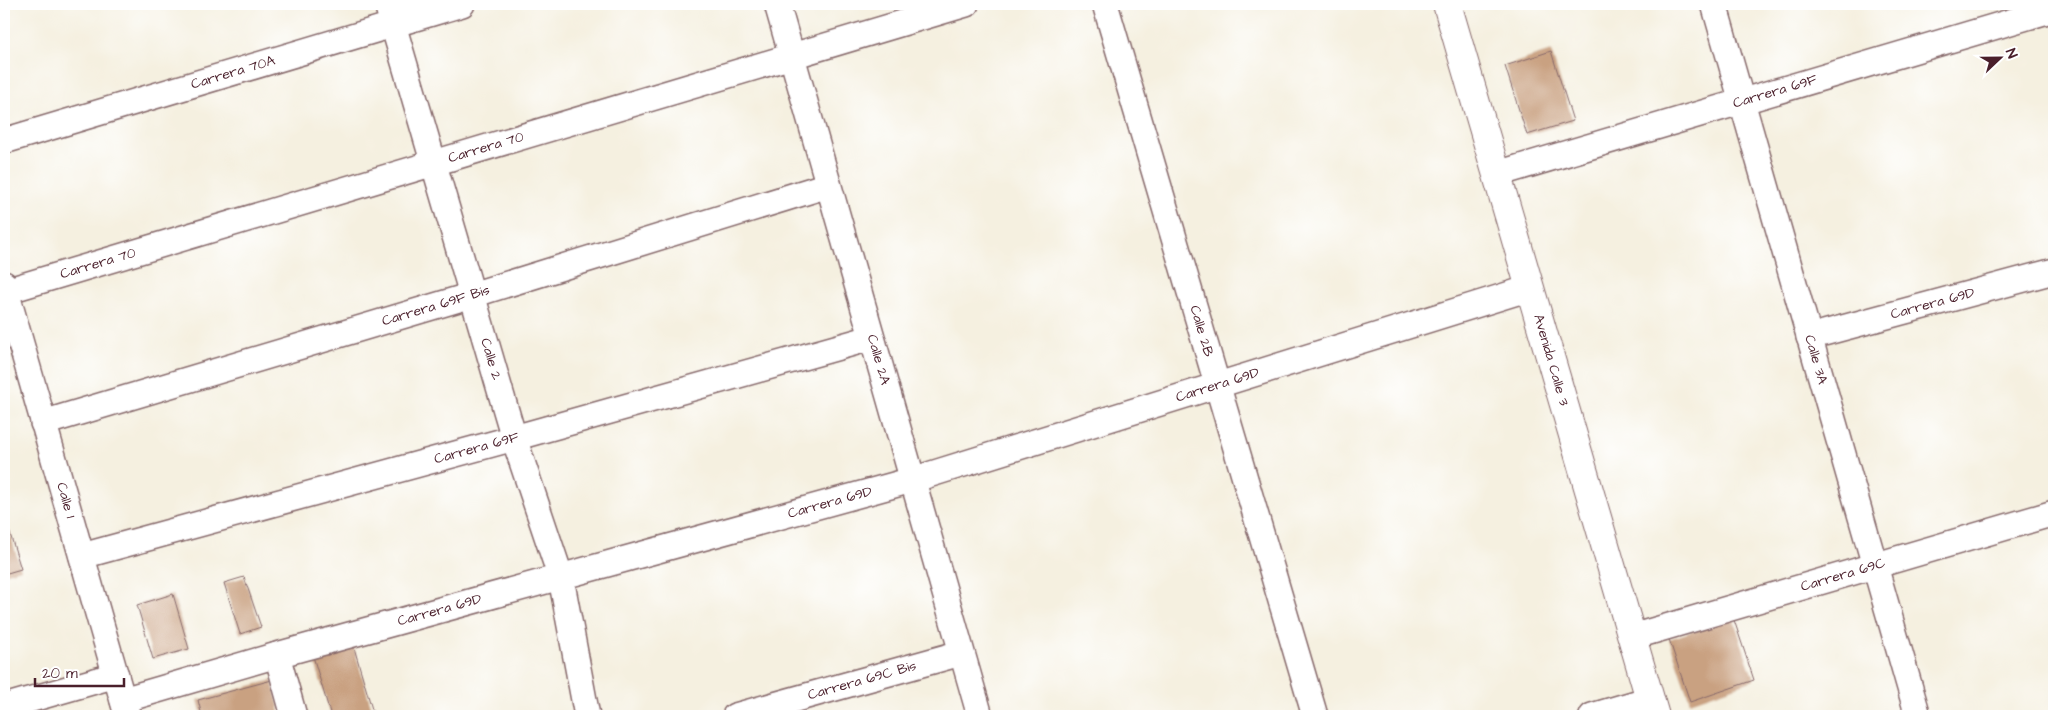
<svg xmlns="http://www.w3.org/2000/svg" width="2058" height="720" font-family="'Architects Daughter',sans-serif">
<rect width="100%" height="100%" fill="#fff"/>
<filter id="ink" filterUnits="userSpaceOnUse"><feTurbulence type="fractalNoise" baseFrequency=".02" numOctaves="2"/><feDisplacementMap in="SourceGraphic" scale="10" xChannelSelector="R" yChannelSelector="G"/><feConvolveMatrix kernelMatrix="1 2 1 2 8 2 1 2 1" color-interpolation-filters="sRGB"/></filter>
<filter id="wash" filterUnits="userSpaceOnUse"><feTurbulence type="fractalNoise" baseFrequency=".0096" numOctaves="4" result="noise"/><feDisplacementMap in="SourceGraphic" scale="20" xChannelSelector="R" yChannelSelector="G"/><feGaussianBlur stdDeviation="1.12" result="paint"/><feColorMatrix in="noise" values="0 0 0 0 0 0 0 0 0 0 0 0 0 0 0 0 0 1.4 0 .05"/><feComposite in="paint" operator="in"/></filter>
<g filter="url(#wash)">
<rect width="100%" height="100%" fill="#f5f0e0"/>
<g id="blocks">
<path fill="#c9a181" d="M1551,51L1573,121L1527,135L1505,66Z
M7,524L21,569L4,574V525Z
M244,577L261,627L240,634L224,583Z
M173,594L189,649L153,659L137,605Z
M1733,617L1754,680L1690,702L1669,639Z
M352,641L374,716H331L312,653Z
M272,680L281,715L275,716H202L198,700Z"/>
</g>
</g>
<g filter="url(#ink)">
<use href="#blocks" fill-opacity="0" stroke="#86686a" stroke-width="1"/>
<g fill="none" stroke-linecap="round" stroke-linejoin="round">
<g stroke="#86686a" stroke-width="28">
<g id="street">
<path id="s1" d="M387,4L514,438L561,578L587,716"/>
<path id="s2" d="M777,4L980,716"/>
<path id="s3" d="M1105,4L1315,716"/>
<path id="s4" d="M1714,4L1918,716"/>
<path id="s5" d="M4,141L462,4"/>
<path id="s6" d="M1497,174L2054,9"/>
<path id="s7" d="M4,284L127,715"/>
<path id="s8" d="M6,291L966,4"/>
<path id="s9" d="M1809,337L2054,271"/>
<path id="s10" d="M43,423L472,295L828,185"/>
<path id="s11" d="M82,556L514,438L871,338"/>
<path id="s12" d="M1632,637L2054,513"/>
<path d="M277,655L294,716"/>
<path id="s13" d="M123,700L277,655L912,480L1530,288"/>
<path d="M4,707L116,675"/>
<path id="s14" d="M735,716L961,653"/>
<path d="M1592,716L1650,699"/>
</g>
</g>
<g stroke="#86686a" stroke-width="30">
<g id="secondary">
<path id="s15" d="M1447,4L1655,716"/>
</g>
</g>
<use href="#street" stroke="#fff" stroke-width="25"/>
<use href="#secondary" stroke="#fff" stroke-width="28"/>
</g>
</g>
<g text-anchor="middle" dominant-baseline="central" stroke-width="4.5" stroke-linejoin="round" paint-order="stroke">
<g font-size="14" fill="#4a1f2b" stroke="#fff">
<text stroke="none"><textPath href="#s5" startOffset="239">Carrera 70A</textPath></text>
<text stroke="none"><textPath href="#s6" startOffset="290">Carrera 69F</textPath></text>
<text stroke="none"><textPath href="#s8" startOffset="501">Carrera 70</textPath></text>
<text stroke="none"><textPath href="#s8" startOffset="96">Carrera 70</textPath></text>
<text stroke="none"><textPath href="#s9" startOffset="128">Carrera 69D</textPath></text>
<text stroke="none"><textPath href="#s10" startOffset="410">Carrera 69F Bis</textPath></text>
<text stroke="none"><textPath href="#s3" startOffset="341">Calle 2B</textPath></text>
<text stroke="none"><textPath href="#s1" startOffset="370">Calle 2</textPath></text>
<text stroke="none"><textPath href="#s2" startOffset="370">Calle 2A</textPath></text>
<text stroke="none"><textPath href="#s15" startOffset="371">Avenida Calle 3</textPath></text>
<text stroke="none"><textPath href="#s4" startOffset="370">Calle 3A</textPath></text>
<text stroke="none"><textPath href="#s13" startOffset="1139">Carrera 69D</textPath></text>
<text stroke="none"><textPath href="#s11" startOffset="409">Carrera 69F</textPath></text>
<text stroke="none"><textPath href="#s7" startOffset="225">Calle 1</textPath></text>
<text stroke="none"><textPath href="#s13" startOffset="734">Carrera 69D</textPath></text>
<text stroke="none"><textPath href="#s12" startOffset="220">Carrera 69C</textPath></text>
<text stroke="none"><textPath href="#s13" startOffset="329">Carrera 69D</textPath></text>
<text stroke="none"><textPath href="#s14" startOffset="132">Carrera 69C Bis</textPath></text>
</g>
</g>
<rect width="2058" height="720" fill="none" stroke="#fff" stroke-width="20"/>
<g transform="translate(2000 58) rotate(68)" stroke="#ffffff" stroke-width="4" paint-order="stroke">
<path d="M0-4L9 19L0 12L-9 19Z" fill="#4a1f2b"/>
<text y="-8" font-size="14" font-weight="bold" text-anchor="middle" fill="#4a1f2b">N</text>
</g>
<path d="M35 678v8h89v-8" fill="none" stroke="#4a1f2b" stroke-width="2.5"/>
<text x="42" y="678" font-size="15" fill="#4a1f2b" stroke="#ffffff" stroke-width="4" paint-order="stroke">20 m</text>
</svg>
